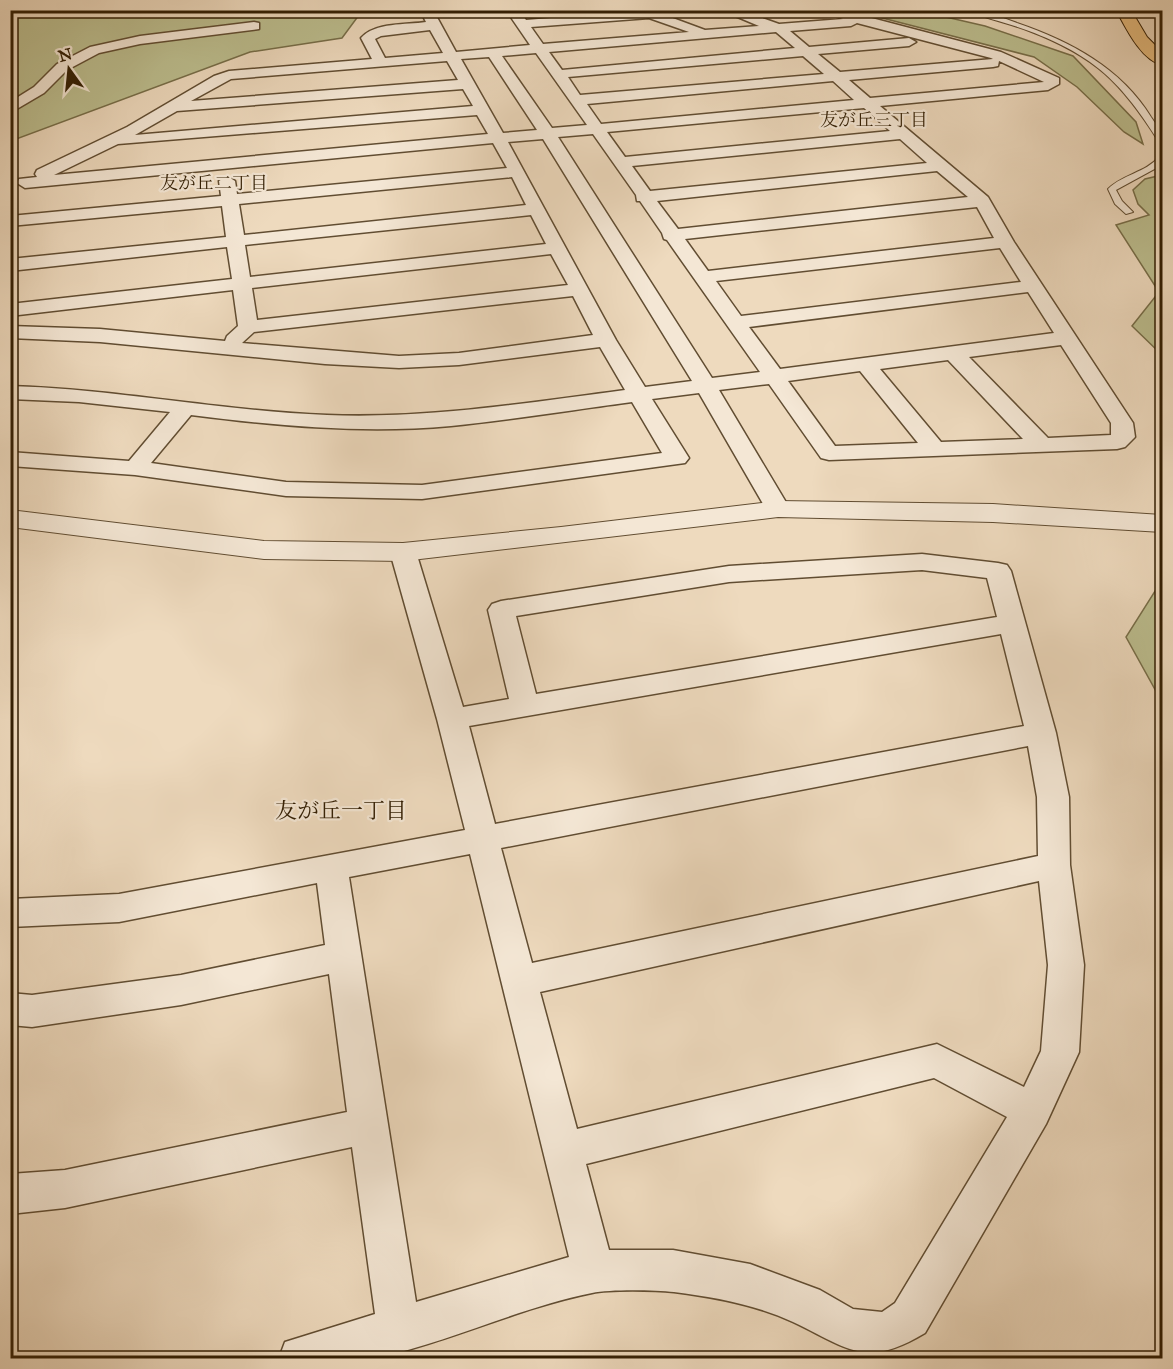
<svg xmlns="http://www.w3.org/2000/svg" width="1173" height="1369" font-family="'IM FELL Great Primer','Noto Serif JP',serif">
<rect width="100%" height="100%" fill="#eedabe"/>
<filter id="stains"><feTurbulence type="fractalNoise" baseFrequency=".00333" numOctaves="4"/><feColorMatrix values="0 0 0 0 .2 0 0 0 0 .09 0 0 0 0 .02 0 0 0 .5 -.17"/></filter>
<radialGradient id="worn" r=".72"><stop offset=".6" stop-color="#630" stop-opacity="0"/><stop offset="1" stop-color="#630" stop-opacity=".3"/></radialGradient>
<path fill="#bcbe8f" stroke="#776e49" stroke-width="1.5" d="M10,11H362L342,38L250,52L11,141Z
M855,11H920L985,26L1073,56L1136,122L1143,144L1124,132L1077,87L1034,57Z
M1162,175V355L1132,326L1159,292L1116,225L1149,215L1138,204L1133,190L1145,179Z
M1162,580V702L1126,637Z"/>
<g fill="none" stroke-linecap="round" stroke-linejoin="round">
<g stroke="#614d32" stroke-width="2">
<path id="service" d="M967,10C984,10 1001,17 1017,23C1070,41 1121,68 1151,117C1157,126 1162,132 1162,142H1159C1122,83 1095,56 1029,31C1009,23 986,19 967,10Z
M1159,157H1162V163L1160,166L1116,190L1122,201L1133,212L1126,214L1115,204L1108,189C1123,174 1145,173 1159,157Z"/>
</g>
<g stroke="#614d32" stroke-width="3">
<path id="minor" d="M420,10H433L456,52L530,45L506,10H519L526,20L651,10L705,30L759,26L721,10H740L779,24L843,19L818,10H841L1001,52L1059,78V84L1048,90L880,106L988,197L1014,242L1133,423L1135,437L1125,447L1117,449L829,460L821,458L769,384L719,390L790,509L787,514L778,516L769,514L766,509L699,393L652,399L689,458L685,463L422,499L286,496L135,475L10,466V452L129,461L170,412L79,402L10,399V386C117,389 221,411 327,415C427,419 526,403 625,390L600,347L459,365L399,368L325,364L100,342L10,338V326L100,329L225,341L227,336L238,326L233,290L10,316V304L232,279L227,247L10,271V259L226,237L222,206L10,226V216L221,196L219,181L227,176L235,181L237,194L507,168L493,143L25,188L17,183L19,179L37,177L35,174L37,170L127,127L214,76L229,71L372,59L361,38C375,22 406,25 426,22ZM649,18L689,32L543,44L531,27ZM857,23L991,58L993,59L840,72L818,54L909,46L916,42L909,38L809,47L790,31L851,26ZM430,30L443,53L385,58L375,39L381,36ZM776,32L795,48L562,70L549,52ZM536,53L587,125L552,128L502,56ZM803,56L824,74L580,95L568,77ZM489,57L537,130L503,133L461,59ZM447,61L458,80L191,101L231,79ZM999,61L1044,82L870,98L849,80L993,67L998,66ZM833,81L854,100L601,124L587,104ZM463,89L473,106L135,135L177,111ZM864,108L890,131L625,157L607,132ZM477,115L488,134L54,175L118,144ZM593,134L636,195L637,201H640L662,233L664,239L667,240L760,372L712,378L558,137ZM543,139L692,381L645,387L616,340L508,142ZM900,139L927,163L650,191L632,166ZM937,171L968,197L678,229L657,201ZM512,177L526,205L244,235L239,204ZM977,207L994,238L708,271L685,239ZM531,215L546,244L250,277L245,245ZM1000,248L1021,282L741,316L716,281ZM551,254L568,285L257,320L252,288ZM1028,292L1054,333L780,369L749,327ZM573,296L593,335L459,353L399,356L242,343L254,332ZM1061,345L1111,423V435L1048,438L969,357ZM948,360L1023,439L941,442L880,369ZM860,371L918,443L835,446L788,381ZM632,402L662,453L422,485L286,482L151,463L191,415C277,426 364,434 451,426C511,420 572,410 632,402Z
M254,22L259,23V29L140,44L99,53L67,70L44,93L10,113V102L34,87L57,64L90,47L140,36Z
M403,544L412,547L416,552L463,707L509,699L488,610L492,604L501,601L729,566L922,554L998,563L1007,565L1011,571L1056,733L1069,797L1070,865L1084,965L1079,1052L1046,1124L925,1333C865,1369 850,1349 793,1322C757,1305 714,1297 674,1292C655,1290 610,1289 592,1293C518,1308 447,1343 375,1358C349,1363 306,1358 279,1358L285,1342L375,1314L352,1147L65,1208L10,1214V1174L65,1170L347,1112L329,974L181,1005L32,1027L10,1025V993L32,995L181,975L325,945L317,883L119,922L10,927V899L119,894L465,830L437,719L390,552L394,547ZM922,570L987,578L997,617L536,694L516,616L729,582ZM1001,634L1024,726L495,824L469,726ZM1028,746L1037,797L1038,856L532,963L501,848ZM470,854L569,1257L416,1302L349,877ZM1039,881L1048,965L1041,1051L1024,1087L937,1044L577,1129L540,992ZM934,1078L1007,1117L895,1303L882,1312L853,1309L820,1290L750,1264L673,1250H609L586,1164Z"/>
</g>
<g stroke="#614d32" stroke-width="2">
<path id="tertiary" d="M778,501L993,504L1162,515V532L993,522L778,517L403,561L264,559L10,527V510L264,541L403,543L561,527Z"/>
</g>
<g stroke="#321e03" stroke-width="2">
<path id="primary" d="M1116,10H1131L1147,37L1162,52V65C1141,60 1126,28 1116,10Z"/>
</g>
<use href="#service" fill="#f4e7d5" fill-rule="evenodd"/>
<use href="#minor" fill="#f4e7d5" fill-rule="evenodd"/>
<use href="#tertiary" fill="#f4e7d5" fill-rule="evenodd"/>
<use href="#primary" fill="#e7bd7f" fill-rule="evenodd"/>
</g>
<g text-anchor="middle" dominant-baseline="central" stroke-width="4.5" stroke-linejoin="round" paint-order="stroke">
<g font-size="18" fill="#321e03" stroke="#f4e7d5">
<text x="874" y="120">友が丘三丁目</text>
<text x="214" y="183">友が丘二丁目</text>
</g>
<g font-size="22" fill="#321e03" stroke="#f4e7d5">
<text x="341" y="810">友が丘一丁目</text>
</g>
</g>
<rect width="1173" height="1369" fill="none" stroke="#eedabe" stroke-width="36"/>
<rect x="12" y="12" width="1149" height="1345" fill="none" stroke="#321e03" stroke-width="3"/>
<rect x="18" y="18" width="1137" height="1333" fill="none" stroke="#321e03" stroke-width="1.5"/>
<g transform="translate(69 69) rotate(345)" stroke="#f4e7d5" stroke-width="4.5" paint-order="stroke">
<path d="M0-4.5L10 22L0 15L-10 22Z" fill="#321e03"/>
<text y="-9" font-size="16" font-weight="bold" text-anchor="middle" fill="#321e03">N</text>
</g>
<rect width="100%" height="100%" filter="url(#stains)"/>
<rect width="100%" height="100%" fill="url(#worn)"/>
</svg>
